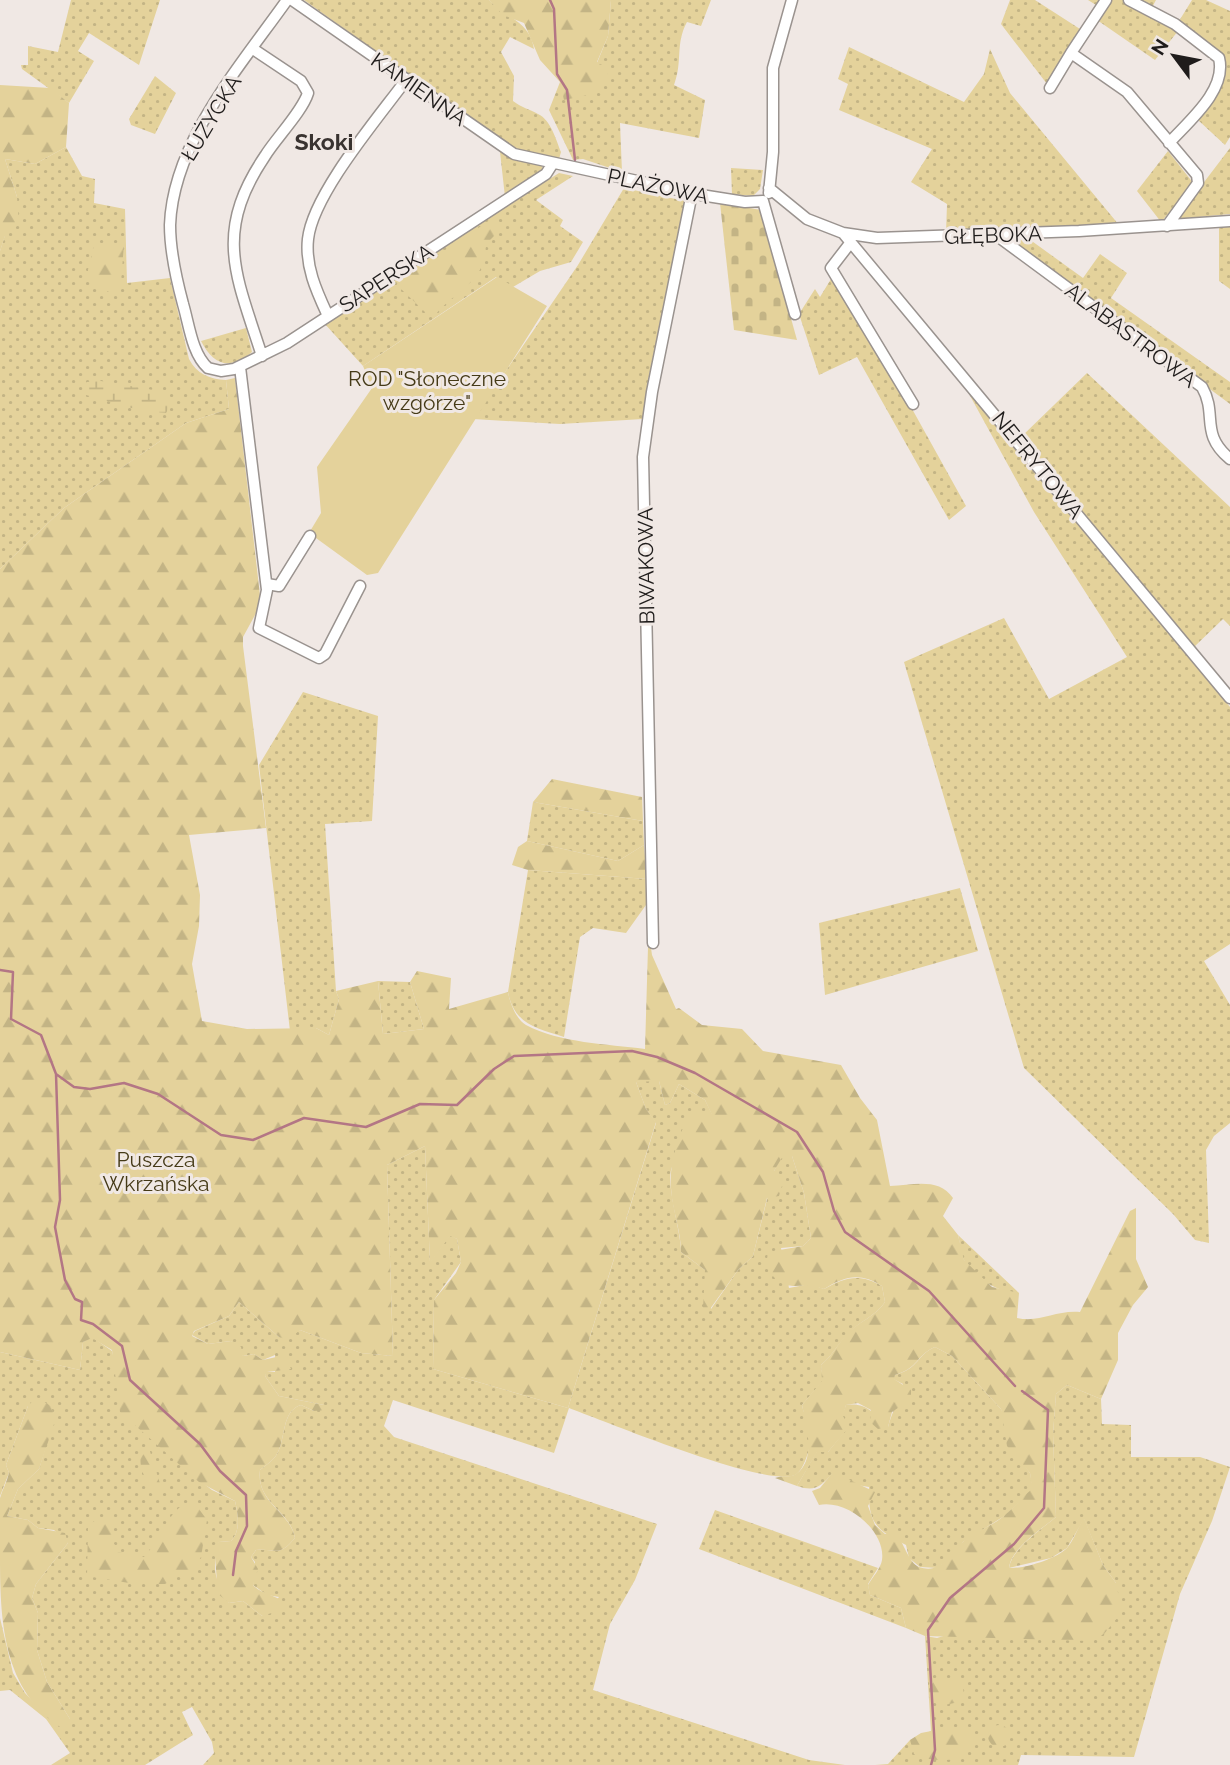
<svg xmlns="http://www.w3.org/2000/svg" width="1230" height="1765" font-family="Raleway,sans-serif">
<defs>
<pattern id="grass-dots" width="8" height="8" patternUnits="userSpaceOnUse" patternTransform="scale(1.75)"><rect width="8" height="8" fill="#e4d29b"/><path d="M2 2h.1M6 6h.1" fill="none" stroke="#c3b485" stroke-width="1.8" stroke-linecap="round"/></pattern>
<pattern id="forest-firs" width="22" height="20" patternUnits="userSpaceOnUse" patternTransform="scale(1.75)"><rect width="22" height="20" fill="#e4d29b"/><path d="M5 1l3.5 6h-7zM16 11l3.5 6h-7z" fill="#c3b485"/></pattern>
<pattern id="wetland-marsh" width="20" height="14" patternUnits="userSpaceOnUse" patternTransform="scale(1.75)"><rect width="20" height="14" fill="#e4d29b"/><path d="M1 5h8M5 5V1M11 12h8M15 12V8" fill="none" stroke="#c3b485"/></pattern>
<pattern id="cemetery-stones" width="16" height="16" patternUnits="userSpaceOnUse" patternTransform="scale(1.75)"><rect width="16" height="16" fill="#e4d29b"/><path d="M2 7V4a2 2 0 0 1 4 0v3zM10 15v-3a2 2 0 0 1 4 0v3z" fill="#c3b485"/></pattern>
</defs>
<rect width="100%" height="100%" fill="#f0e8e4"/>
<path fill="url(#grass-dots)" d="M71,0H160L139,65L89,33L78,51L94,61L69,103L22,69L21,65H28V46L58,52Z
M304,0H489C506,18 530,21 534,49L510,37L501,52L514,76L513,101C522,108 529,109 538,114C551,120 556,140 561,152L559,159L517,149L494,136Z
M611,0H711L701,26L687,22C675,44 683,61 674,85L705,100L699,138L620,123L622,172L583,159L573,160L549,110L560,82L597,63L608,36Z
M1010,0H1035L1080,29L1047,84L1001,24Z
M1088,0H1156L1148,15L1178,31L1155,60L1097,20L1104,10Z
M1192,0H1206L1230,11V137L1225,145L1198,120L1224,79L1225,58L1179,21Z
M849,47L964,102L984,74L990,49L1010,93L1119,225L946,233L947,204L911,182L932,149L839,110L848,84L838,79Z
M155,76L176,93L155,134L131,125L129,119Z
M66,147L82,176L95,179L94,203L125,209L127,283L170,278L189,359C197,374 209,379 226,380L229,409L186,423L64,508L0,569V251L17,197L5,159L35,164Z
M1230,148V214L1176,219Z
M1168,151L1194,184L1161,222L1137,191Z
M500,152L542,166L543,169L505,197Z
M731,168L763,170L760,189L753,196L732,194Z
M559,173L573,176L536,200L563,220L560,226L583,242L571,262L540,271L513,287L496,277L363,366L324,323Z
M624,188L685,201L648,381L643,419L560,424L473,419L578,265Z
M1219,226H1230V289L1219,281Z
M1029,239L1083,278L1100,254L1127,273L1111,298L1230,382V404L1009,240Z
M831,279H834L891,371L966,506L949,520L857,357L819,375L799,314L815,289L820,297Z
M246,328L252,352C230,371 213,365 201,341Z
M1087,373L1230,507V626L1223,619L1193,648L1020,438Z
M958,374L1230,707V944L1204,961L1230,1005V1123L1214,1136L1206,1150L1209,1243L1195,1240L1173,1214L1024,1068L904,662L1004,618L1049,699L1127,657L1034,512Z
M303,692L378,716L372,821L325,824L336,991L339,999L329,1035L316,1028L290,1031L259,765Z
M533,802L643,821L644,845L618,861L527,841Z
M528,870L647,879L646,905L626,933L593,928L580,937L564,1037C536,1028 514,1024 508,992Z
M960,888L978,951L825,995L819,923Z
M378,981L410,982L424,1029L383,1034Z
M650,1079L659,1081L665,1105L670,1103L679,1084L705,1100L713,1116C702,1129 677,1152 672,1167C665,1183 681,1230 681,1252L705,1270L711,1309L738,1270L753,1256L774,1171L782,1156H792L804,1193L811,1238L803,1246L781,1248L789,1288L810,1284L824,1289C845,1277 860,1273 882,1286L885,1302C875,1317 859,1321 847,1335C837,1345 832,1356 821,1365L823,1381L802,1405C804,1415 811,1428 811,1436C811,1446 804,1471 795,1475C766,1488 607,1422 569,1408L554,1453L393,1400L384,1426L394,1437L657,1524L635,1580L610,1624L593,1690L809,1760L845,1765H203L214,1753L212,1742L192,1707L182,1712L193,1735L145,1765H51L70,1753L46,1719L10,1690L0,1691V1618L13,1673L25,1693L44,1713L70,1719L47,1682L37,1650L38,1613L32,1598L36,1584L68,1543L54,1530L38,1528L28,1520L7,1516L18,1489L39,1469L46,1446L28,1406L6,1465L9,1473L0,1496V1352L80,1370L83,1342L92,1337L112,1351L115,1363L185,1469L212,1490L235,1501C238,1514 241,1531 231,1541L219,1542C211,1569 215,1580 229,1603L243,1601L262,1616L279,1597L267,1595L253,1585L255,1562L251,1557L256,1550C277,1548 278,1558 295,1538C290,1510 256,1503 260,1470C266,1465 273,1461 277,1454C286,1439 281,1411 301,1405L314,1411L324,1405L279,1396L265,1376L266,1372H275V1355L263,1360L254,1354L243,1356L231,1341L208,1344L192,1335L195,1331L229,1316L239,1302L279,1337L300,1330L361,1353L393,1356L387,1165L425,1146L430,1262L450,1235L457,1239L461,1262L434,1300L433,1369L568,1408L656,1123L646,1109L636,1082Z
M958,1235L1019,1293C1000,1294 970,1276 963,1258C960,1251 960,1242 958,1235Z
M935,1347L952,1356L1001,1409L1022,1462L1030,1473L1033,1489L1006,1515L963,1542L954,1556L937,1568L920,1567L909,1558L906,1545C875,1529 868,1523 869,1487L857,1485L833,1473C820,1487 815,1492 797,1486L817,1451L828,1452L848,1427L842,1416L846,1405C866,1402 875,1414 888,1427C892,1411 900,1400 903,1384L893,1379L895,1375C920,1368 916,1355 935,1347Z
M1067,1385L1101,1399L1102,1424L1131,1425V1457H1200L1230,1467L1212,1521L1180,1594L1134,1757L1021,1755L1018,1765H875L888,1764L910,1740L931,1731L925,1636L937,1638L1116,1583L1103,1565L1084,1519L1067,1548L1051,1558L1009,1568C1011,1549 1042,1529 1056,1517L1053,1434L1056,1394Z
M715,1510L878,1568L868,1584L870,1595L901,1608L906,1628L699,1549Z"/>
<path fill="url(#forest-firs)" d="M489,0H611L608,36L597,62L609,69L602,92L564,100L560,82L540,60L524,23L503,15Z
M0,85L50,88L69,103L66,147L35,164L5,159L17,197L19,224L5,236L0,251Z
M496,216L499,231L486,244C484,285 459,287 436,314L425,312L399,287L405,277Z
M103,243L124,244L121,282L113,294L89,282L88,270L94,245Z
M235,378L261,604L243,637V646L266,828L189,835L200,895L199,926L192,964L202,1021L247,1029L316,1028L329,1035L339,999L336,991L378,981L383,1034L424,1029L410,982L417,971L451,978L449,1009L508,992C510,1003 516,1019 526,1025C560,1043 607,1044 645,1049L648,947L650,941L652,955L676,1009L679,1008L702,1025L742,1029L763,1051L841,1065L860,1098L877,1120L890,1186C913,1185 939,1177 953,1198L943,1216L958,1235L964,1260L992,1287L1019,1293L1017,1318C1040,1323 1055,1310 1080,1312L1130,1211L1136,1208V1259L1148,1287L1133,1305L1118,1333V1360L1101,1399L1067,1385L1056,1394L1053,1434L1056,1517C1042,1529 1011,1548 1009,1568C1024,1569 1056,1559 1067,1548C1074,1540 1078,1527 1084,1518L1103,1565L1116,1583L1122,1612L1104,1634L1091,1641L925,1636L906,1628L901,1608L870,1595L868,1585C872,1578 881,1568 882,1560C886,1531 847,1499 819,1505L812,1491L820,1488L833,1472L875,1492L868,1506L875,1525L885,1534L896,1532C903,1542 909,1563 919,1567C941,1575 951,1553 963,1542C975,1531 993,1526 1005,1515C1015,1507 1022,1497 1032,1489L1030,1473L1007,1446L1001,1409L952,1356L935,1347C916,1355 919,1368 895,1375L894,1379L911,1390V1399L892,1412L888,1427L878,1429L870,1422L871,1410L858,1403L846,1405L843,1416L849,1427L828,1452H817L797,1486L775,1478C782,1475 790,1478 796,1474C817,1460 806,1424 802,1405L822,1381L821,1365C832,1356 837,1345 846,1335C859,1321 875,1317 885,1302L882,1286C860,1272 845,1276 824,1289C796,1279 787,1298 766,1267L768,1252L803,1246L811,1238L804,1193L792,1156H783L774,1171L784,1179L779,1196L767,1198L753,1256L738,1270L710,1309H703L705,1270L681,1252C681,1230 672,1210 671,1188C669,1163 678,1137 689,1115H712L705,1100L679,1084L670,1103L665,1105L659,1081L636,1082L646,1109L656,1122L568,1408L433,1369L434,1300L456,1273L461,1262L457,1239L450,1236L430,1263L425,1146L387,1165L393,1356L361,1353L300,1330L288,1340L279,1337L239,1302L229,1316L194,1331L192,1336L208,1344L231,1341L241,1347L243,1356L254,1354L263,1360L285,1355L291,1369L267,1372L265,1376L279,1396L324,1405L325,1410L314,1411L301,1405C281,1411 286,1439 277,1454C273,1461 266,1465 260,1470C256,1503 290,1511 295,1538C278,1558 277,1548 256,1550L251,1557L258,1569L253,1585C262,1595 276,1594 285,1604L278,1611L262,1616L243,1601L229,1603L218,1594L215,1557L210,1548L219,1542L231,1541C241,1531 238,1514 235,1501L199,1482L120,1412L112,1350L92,1338L83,1342L80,1370L0,1352V569L64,508L186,423L229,409L226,380Z
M552,779L642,797L643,821L533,802Z
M527,841L618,861L644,845L647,879L528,870L512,865L518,847Z
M36,1397L51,1406L55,1421L39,1469L18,1489L7,1516L28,1520L38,1528L65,1533L68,1543L36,1584L32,1598L38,1613L37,1650L47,1682L70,1719L65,1730C1,1692 0,1618 0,1552C0,1535 0,1515 0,1498C2,1490 7,1482 9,1473L6,1465L28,1406Z
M148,1445L162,1490L159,1497L151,1493L141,1468L140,1454Z
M187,1503L196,1505L207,1520L201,1557L187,1579L179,1576L165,1584H135L87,1576L88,1526L97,1519L111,1521L112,1539L118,1552L144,1557C159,1541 169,1510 187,1503Z
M950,1678L962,1683L964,1694L959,1702L940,1706L930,1698L929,1689L934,1681Z
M988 1736a11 11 0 1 1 22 0a11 11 0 1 1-22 0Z
M952,1727L968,1730L974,1738C972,1744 970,1750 966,1754C956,1763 924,1761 914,1754L910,1740L921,1733Z"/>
<path fill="url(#wetland-marsh)" d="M101,381L153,390L173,400L166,413L142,411L86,395L83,385L87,382Z"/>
<path fill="url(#cemetery-stones)" d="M720,203L761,210L797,340L734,330Z"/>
<path fill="#e4d29b" d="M497,277L547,306L378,573L367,575L309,533L321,513L317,467L372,388L363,366Z"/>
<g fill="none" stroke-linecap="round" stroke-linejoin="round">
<path stroke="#b37685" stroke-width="2.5" d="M550,0L554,9L557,74L567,90L575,160
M0,970L13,972L11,1019L41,1035L56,1074L74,1087L90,1089L124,1083L158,1094L221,1135L253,1140L304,1118L366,1127L420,1104L457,1105L494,1069L514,1056L632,1051L657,1057L695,1073L797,1132L823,1172L834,1211L845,1232L929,1291L1015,1386
M56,1074L60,1200L55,1227L65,1280L75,1299L82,1302L81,1320L93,1324L122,1346L130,1380L200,1444L220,1471L246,1495L247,1526L236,1551L233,1575
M931,1765L935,1750L928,1630L950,1598L1014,1544L1044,1508L1048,1410L1022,1391"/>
<g stroke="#9a938f" stroke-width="13">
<path id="minor" d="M287,0C241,65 173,142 170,225C170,252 176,278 183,304C189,324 192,354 208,368L221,371L234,369L287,343L546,174L553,163
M292,0L514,154L701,195L745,202L763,201
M1106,0L1071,53L1127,92L1197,175L1198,183L1167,226
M1129,0L1175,24L1219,58C1227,90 1189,121 1169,143
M253,49L301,81L308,93C302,112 276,138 265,156C213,233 236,275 262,356
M1050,88L1071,53
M769,188L807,219L843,233L877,238L1079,231L1230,221
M769,193L773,152V68L792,0
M763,201L795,314
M843,233L1230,698
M996,235L1202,387C1218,415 1199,433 1230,459
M851,242L831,268L913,404
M328,316C317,292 305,267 308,239C313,194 378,118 406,80
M240,367L267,590L259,628L319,658L325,654L360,586
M267,584L279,586L310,536
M653,943L643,457L652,392L692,193"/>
</g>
<use href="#minor" stroke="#fff" stroke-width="10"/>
</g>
<g text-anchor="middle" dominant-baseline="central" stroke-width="6" stroke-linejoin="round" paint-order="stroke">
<g font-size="21" fill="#1f1c1b" stroke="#f0e8e4">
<text transform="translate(419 89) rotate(35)">KAMIENNA</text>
<text transform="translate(211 118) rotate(-59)">ŁUŻYCKA</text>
<text transform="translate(658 186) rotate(12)">PLAŻOWA</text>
<text transform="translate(993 235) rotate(-2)">GŁĘBOKA</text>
<text transform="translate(386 278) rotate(-33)">SAPERSKA</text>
<text transform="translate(1131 335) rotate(37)">ALABASTROWA</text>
<text transform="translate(1038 465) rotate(51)">NEFRYTOWA</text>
<text transform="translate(646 566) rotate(-91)">BIWAKOWA</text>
</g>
<g font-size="21" fill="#453a17" stroke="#f0e8e4">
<text x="427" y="378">ROD "Słoneczne<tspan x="427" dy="24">wzgórze"</tspan></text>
<text x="156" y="1159">Puszcza<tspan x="156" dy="24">Wkrzańska</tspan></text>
</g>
<g font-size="23" font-weight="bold" fill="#393330" stroke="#f0e8e4">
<text x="324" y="141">Skoki</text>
</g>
</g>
<g transform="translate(1174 56) rotate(302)" stroke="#f0e8e4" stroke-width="5" paint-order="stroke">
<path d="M0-5L12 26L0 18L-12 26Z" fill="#1f1c1b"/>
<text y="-10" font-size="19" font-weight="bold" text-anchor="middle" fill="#1f1c1b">N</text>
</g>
</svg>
